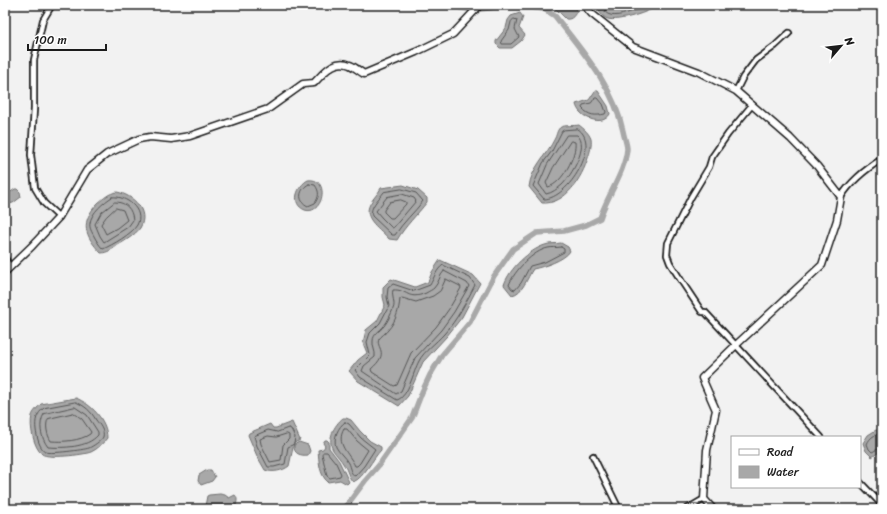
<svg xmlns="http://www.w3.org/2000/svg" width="887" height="514" font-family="Sriracha,sans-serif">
<rect width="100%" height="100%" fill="#f2f2f2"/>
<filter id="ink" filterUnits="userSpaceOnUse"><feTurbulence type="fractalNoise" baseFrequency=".025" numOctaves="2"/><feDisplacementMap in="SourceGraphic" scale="8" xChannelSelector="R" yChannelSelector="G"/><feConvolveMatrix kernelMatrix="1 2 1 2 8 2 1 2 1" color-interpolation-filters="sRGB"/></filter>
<g filter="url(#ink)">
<path fill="#a8a8a8" stroke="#707070" d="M548,5H573L577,10C575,15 572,20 566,19L557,10Z
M605,5H657C652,12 617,22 608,19C604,18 601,14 599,11Z
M520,13L523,17L519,28L525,35L521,41L512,48H500L496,44V41L506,28L508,20L511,16Z
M595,91H598L608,106L610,114C602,128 578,117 576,104L589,100Z
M579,125C584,129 589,133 591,139C592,145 590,152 588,158C582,177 566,205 542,203L529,187C531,168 547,155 555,138C557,134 557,129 561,127C565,125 574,126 579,125Z
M308,180C331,177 323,216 305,210C290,204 297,186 308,180Z
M403,185L418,190L427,198V202C417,215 405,226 397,240L389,239C381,229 362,219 370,204C373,198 378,194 381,188Z
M15,189H17L20,192L21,197L13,203L8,204L5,201V196Z
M117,192C133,195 150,211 140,228C135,235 125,241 118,245C113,249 107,253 101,253C84,235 80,222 98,203C104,198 109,193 117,192Z
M561,243L568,247L570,251C565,260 543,267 533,269C527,278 523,293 512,295L504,285C509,269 529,250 545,245C550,243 556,244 561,243Z
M440,260L473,275L480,283L462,317L447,336L423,362L408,396L399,406L358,381L349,371L358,360L367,353L363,343L366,330L377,321L385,305L383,297V287L391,279L415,287L428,282L432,272Z
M76,398C91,404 107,420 107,438C103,443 98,449 91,452C83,455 48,459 42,454C34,448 29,426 32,416C33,412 38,407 41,404Z
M343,418H346L351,420L360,431L370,441L381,447V450C373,458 364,478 353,482C348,477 348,471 344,465C341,459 336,455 333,450C327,439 334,425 343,418Z
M292,422L300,440L294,443L289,466C283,471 272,473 265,470L257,456L248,435L249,433L270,424L273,428H276Z
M876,430L882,431V450L872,457L866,451L863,443L868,435Z
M325,440H327L329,442V448L339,461L349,482L347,484L340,480L328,482C319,475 319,460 318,450L323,449L325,446L323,443Z
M299,442L308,445L310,451L308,455C301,456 293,454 294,445Z
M207,470H211L215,477L212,481L201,485L198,481L199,475Z
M220,494L225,495L229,498L235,495C239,499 236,504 235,509H206L205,506L207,496L209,495Z"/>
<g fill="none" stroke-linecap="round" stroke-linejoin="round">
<path stroke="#545454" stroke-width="1" d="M607,5L605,12C612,19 625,14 633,11C640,9 646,9 652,5
M514,19L517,20L515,29L519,37L511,44H502L501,41L509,30L511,22Z
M595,98H598L603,104L606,112L605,114C595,116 589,116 582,108L583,105L591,103Z
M578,129C602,144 568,199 544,199L533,186L543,163L552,151L562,131L564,130Z
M567,135H577C590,145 571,176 562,185C557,189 552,193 546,194L539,184L547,165Z
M571,141L575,142C577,155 562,184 548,187L546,183L553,168Z
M309,184L315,185C320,192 319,197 315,203L308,206C297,201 299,189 309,184Z
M402,189L416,193L423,201C414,213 403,222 395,235H392L372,216C369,207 379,199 384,192Z
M402,194L414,198L416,201L394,227L392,228L382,218L376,211L387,197Z
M112,197C126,195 145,210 137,225C132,234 112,245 103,249C99,245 96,240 94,236C92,232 89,228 90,223C91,213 104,202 112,197Z
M401,200L406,202V204L393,218H390L384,212V210L390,202Z
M115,202C126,202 132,209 133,220L128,227L104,242L100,236L95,224L101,213Z
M116,208L123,210L127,220L117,228L106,234L101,224L106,217Z
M561,247L564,249V252L545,262L530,266L521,283L515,290L512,289L509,285C514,271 533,251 548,248C552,247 557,248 561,247Z
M443,265L470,278L475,285C466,302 457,320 444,334C436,343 424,351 419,361C413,372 409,396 397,400L360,377L355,370L370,355L367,342L370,333L380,323L389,306L387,297L388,288L393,284L414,291L430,285C434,278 436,270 443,265Z
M444,271L467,283L469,286L454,312L441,330L415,358L401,391L396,394L362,371L364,366L375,357C376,351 372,347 373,341C373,334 380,331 384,326C388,321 391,314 393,309C396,303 391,296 393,290C408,289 407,301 426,293C429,291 432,290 434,288C439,283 439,276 444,271Z
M446,279L460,286L461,288L449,309L436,327L411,353L397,385L394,386L372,372L371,369C391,352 375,348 379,339C381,336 386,333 388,330C396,321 399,310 400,299L402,298L416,302L433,296L440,291Z
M76,402C85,406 91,411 96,420C99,424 105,431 103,437C101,441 93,446 89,448C83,450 51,454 46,452C39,448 37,437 36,430C35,421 36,414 44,408Z
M75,407L87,415L98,432V435C87,448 63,448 48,447C41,438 38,424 44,414Z
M74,413L82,419L91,432L90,434C80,441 63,442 51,441C47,435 45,425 48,419Z
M345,422L349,424L361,438L375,449L364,466L355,476C350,473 350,467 348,463C345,457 339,453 336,447C333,438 338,427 345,422Z
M289,428L291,429L295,437L294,444L288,447L285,464L274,467H268L257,446L254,436L268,430L277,432Z
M344,429H347L357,441L368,450L360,463L357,466H355C349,453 335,444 344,429Z
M287,434L289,435V439L283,445L281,460L270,462L261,444L260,439L268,436L276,437Z
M882,434C875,434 870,437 867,444L869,449L872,452L882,447
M324,452H327L336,463L341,474L340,476L330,478L327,476L322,454Z"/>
<path stroke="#a8a8a8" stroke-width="5.5" d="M449,5C471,11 482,10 504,5
M344,509L365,481L379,465L412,418L422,392L430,375L442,355L470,322L494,276L513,249L537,233L564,231L586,225L600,218C607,196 625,172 627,149C627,144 624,137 623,131C614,87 582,51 555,16L544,9L516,5"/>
<g stroke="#1c1c1c" stroke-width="8">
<path id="street" d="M52,5L43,20L34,60V109L31,155L35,188L44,203L59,217
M736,91L743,77L756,60L775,46L789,33
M752,105L728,134L712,157L709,167L691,197L668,243L667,255L670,263L682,282L702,312H705L821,437
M841,197C851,181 866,169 882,159
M5,258L10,267
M593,456L619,509
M860,482L882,505
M687,509L704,499"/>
</g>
<g stroke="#1c1c1c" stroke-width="9">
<path id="secondary" d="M584,5L592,14L633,47L699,72L736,91L790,138L817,166L841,197L837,220L822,265L736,345L702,378L716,410L707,450L704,499L713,509
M5,272L32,246L59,217L87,170L107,154L139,139L150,137L171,139L190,136L268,109L303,84L314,83C324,73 334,58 350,65C355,67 359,71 364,74L416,52L453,34L480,5"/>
</g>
<use href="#street" stroke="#fff" stroke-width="4.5"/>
<use href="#secondary" stroke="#fff" stroke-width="6"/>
</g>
</g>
<rect width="887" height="514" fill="none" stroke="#fff" stroke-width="20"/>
<rect x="10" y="10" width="867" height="494" fill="none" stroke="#1c1c1c" stroke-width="1.5" filter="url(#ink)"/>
<rect x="731" y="436" width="130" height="52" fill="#ffffff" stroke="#a4a4a4"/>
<rect x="739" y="449" width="20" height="6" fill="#ffffff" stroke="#a4a4a4"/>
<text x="767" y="456" font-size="12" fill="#1c1c1c">Road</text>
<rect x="739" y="466" width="20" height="12" fill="#a8a8a8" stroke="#a4a4a4"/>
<text x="767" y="476" font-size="12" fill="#1c1c1c">Water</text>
<g transform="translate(841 46) rotate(62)" stroke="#ffffff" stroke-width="3" paint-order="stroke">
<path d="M0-3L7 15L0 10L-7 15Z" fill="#1c1c1c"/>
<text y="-6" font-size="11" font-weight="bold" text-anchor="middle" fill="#1c1c1c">N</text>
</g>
<path d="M28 44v6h78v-6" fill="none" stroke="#1c1c1c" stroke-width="2"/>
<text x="34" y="44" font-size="12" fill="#1c1c1c" stroke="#ffffff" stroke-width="3" paint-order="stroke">100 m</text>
</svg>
